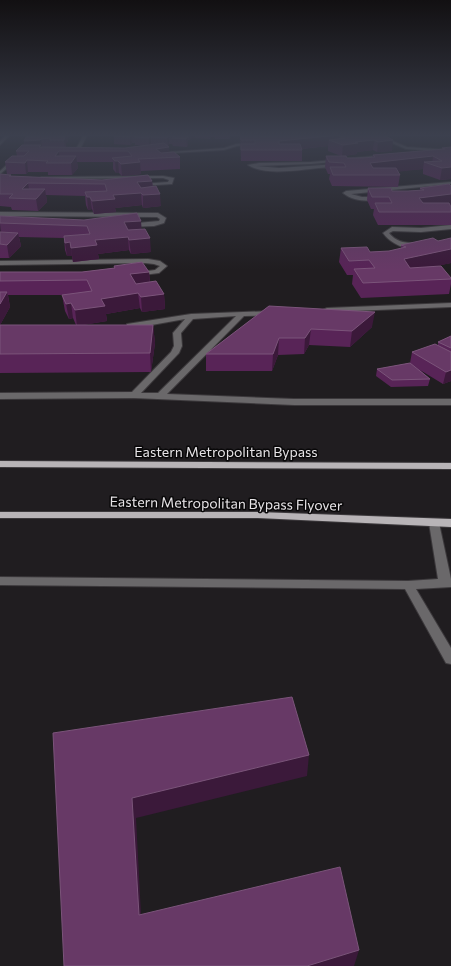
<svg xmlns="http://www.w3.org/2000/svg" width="451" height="966" font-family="Commissioner,sans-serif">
<rect width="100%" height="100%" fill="#201d20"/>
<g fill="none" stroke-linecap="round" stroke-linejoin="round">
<g stroke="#3c393c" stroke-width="2">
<path id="minor" d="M7,134H11L0,145V141Z
M84,134H88L79,151H75Z
M381,136L407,147L451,150V152L406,149L380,138Z
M254,142L256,144L237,146L224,150L157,154L155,153L224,148L236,144Z
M386,155L388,157L311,164L256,166L279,168L338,164L340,165C335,168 326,167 319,168C299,170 264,176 248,165L259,163L311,162Z
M13,159L17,160L0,174V171Z
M163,176L174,178L172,184L140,186L138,185L140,184L168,182L169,180L163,178L42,179L40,178L42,177Z
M451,182V184L351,194L362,197H382V199L380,200C367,201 354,202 343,193L346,191Z
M0,212L158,213L166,218L164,223L154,226L128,227L126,226V224L159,221L160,219L157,217L0,216Z
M451,225V229L421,232L393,231L389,233C398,244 407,242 419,244L420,245C408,253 390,243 383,233L392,227L421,228Z
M148,259L160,261L167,266L159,273L135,276L133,275V273L155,270L160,266L154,264L145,263L0,265V261Z
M451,303V307L327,312L323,310L327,308Z
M273,311L277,313L276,315L244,316L167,394L294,399H451V405H294L134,398L0,399V393L132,392L171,352L174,346L173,333L185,319L135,328H127V324L191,314ZM236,316L158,393H141L179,353L182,346L181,333L193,319Z
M434,519L438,520L439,523L451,579V587L416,589L451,648V664L446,663L405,589L0,585V577L408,581L438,579L429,523L430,520Z"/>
</g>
<g stroke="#3c393c" stroke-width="2">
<path id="major" d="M0,461L451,463V469L0,467Z
M0,512H258L451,519V527L258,518H0Z"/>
</g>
<use href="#minor" fill="#6a686a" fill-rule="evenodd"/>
<use href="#major" fill="#b8b4b7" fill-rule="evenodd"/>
</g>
<path fill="#582457" d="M27,134H70L69,137H68V139L67,143H66V147L125,148L143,145H135V143H132L130,145L114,144V136H107V134H194V137L188,140V144L187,147L173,146L172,144H169L168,146L169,152L180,157V169L141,171V174L122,176L119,173H116L113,169V162H77L78,168L72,175H48V172H28L26,174H7L5,162L17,156L16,151L24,145V141L26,137Z
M87,134H104L102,136H87Z
M195,134H230V137L229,139H215V137H211L210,139L195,138Z
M240,134L259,136H272L283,135L270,136L269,134H375V135L392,151L377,152L373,150L357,152V154L344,156L347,158H362L372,157L373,155L441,150L442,148L451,147V179L440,180L423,174V169L398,171L400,175L398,187L332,186L329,179L330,174H328L325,167L326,156H341L328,151V146L302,149V161H241Z
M0,174L11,175V176L102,180L152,181L153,187L161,206L143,208L142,205L115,208L116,212L94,214L92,209L88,210L86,205L85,196L46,195L47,202L38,211L12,210L11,207L0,206Z
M451,186V206H450L451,207V225H378L373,215L374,209H371L367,200L368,188L392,191H408L420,190V188Z
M0,216L142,229L151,252L131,254L129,250L98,254L99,259L73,262L72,256H67L65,250L64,238L19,237L21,246L9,258H0Z
M451,238V263L435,266L451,278V284L449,294L361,298L352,284L353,275H347L339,262L341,248L370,252L389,251L401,249V245L438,241Z
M114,266L149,272L150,282L164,294L165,309L142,312L140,308L106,314L107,321L82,325H153L155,343L151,372L0,373V325H76L73,318L69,319L65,311L62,295H65H8L10,307L0,325V272H82L114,268Z
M269,306L372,327L350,347L309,345L304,354L278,355L272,371H206V354Z
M451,336V381L443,384L420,370L430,379L428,386L391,387L376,376L377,369L410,363L412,352L438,346V342Z"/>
<path fill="#3b193a" d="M66,134H67L68,139L67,143H66L65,148L64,140L59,136Z
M144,134H157L151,137V143L149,146V138Z
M189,134H194V137L189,140Z
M363,134H375L373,150L357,152V154L342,156L343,145L355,142Z
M131,135L132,143L130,145V137Z
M187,135V138L188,136V144L187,147L186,139V136Z
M339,135L338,143L329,140L328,146L289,150H278L279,141Z
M169,136V144L168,146L167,138Z
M41,139L42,147L25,149L24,141Z
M393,140L392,151L377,152L378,142Z
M169,147L170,158H157L156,149Z
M59,151L60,162L55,156Z
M76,156L78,168L72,175L71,163Z
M433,156L432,165L424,162L423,169L369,175L370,163Z
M27,160L28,172L26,174L25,163Z
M115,161H118L119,173H116Z
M140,162L141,174L122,176L121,164Z
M451,167V179L440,180L442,168Z
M152,181L153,193L141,194L142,205L115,208L116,212L94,214L92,201L113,195L137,182Z
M28,183L30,195L22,189Z
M45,189L47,202L38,211L36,199Z
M160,194L161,206L143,208V195Z
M451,194V206L417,210L419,198Z
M87,197H90L92,209L88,210Z
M141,221L142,234L125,236L124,222Z
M0,224L2,237L0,239Z
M18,233L21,246L9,258L7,245Z
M128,237L129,250L98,254L99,259L73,262L71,248L95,240Z
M150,238L151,252L131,254L129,240Z
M70,242L72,256H67L65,243Z
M451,249V263L402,274L404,259Z
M149,272L150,286L131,289L130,274Z
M7,292L10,307L0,325V304Z
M138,293L140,308L106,314L107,321L77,326L75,310L101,299Z
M164,294L165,309L142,312L141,297Z
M71,303L73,318L69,319L66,304Z
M375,312L372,327L350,347L352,331Z
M153,325L155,343L151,372L150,353Z
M311,329L309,345L304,354L305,338Z
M279,338L278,355L272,371L273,354Z
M451,370V381L443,384L446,372Z
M309,755L307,776L136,818L142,934L139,915L132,798Z
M359,950L354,966H307Z"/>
<path fill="#673966" stroke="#7b547a" d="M27,134H44L45,135H49L50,134H66V135L59,136H65L64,140H50V138L41,139L40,140L24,141L26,137H34V136H26Z
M117,134H149L148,135H151L149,138L135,137L136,135H131L130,137L114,136Z
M156,134H181L187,135L186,136H188L186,139L172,138L174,136H169L167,138L151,137Z
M240,134H259V136H272L285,135L284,134H367L370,135L382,134L393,140L378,142L374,140L355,142L358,143L343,145L329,140L345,138L339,135L279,141V144H300L302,150H241V144H255V140H241Z
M164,143L169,147L156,149L161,153L174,152L180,157L138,159L140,162L121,164L118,161H115L112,158L132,156L128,151H59L55,156H76L71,163H46L48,161L27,160L25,163L5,162L12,156H24L29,151H16L22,145H41L39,147L125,148Z
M451,147V167L442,168L424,162L442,161L433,156L370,163L373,168H396L400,175H333L330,167H346L344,163L329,162L326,156H346L347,158H362L375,157L373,155L445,149L442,148Z
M0,174L11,175L9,176L102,180L148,175L152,181L137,182L141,188L156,186L160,194L143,195L141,193L113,195L115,199L92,201L90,197H87L85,192L107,191L105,184L28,183L22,189H45L36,199L9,198L13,194H0Z
M449,184L451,186V194L419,198L423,203H449L451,207V212H379L375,203H392L389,197H372L368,188H391L392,191H408L424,190L420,188Z
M137,213L141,221L124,222L128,230L145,229L150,238L129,240L128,237L95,240L97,245L71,248L70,242L65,243L64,236L90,234L87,226L0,223V216L84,220Z
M0,232L18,233L7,245L0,244Z
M433,238L438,241L451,238V249L404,259L410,268L441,266L451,278V279L363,283L354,269L375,268L369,260L349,261L341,248L367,247L370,252L389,251L406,247L401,245Z
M142,262L149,272L130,274L136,284L156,281L164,294L141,297L138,293L101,299L105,306L75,310L71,303L66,304L62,295L92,291L87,280L0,281V272H82L115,268L114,266Z
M0,292H7L0,304Z
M269,306L375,312L352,331L311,329L305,338H279L273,354H206Z
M0,325H153L150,353L0,354Z
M451,336V348L438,342Z
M435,344L451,352V370L446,372L412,352Z
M410,363L430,379L392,380L377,369Z
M292,697L309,755L132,798L139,915L340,867L359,950L307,966H64L53,733Z"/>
<linearGradient id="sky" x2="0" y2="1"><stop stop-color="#121012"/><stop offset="0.5" stop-color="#3c404e"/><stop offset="1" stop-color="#3c404e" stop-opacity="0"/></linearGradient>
<rect width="451" height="270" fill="url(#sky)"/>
<g text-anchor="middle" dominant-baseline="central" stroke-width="3" stroke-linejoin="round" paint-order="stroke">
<g font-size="14" fill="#e7e4e7" stroke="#090809">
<text x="226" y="451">Eastern Metropolitan Bypass</text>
<text transform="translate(226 503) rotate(1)">Eastern Metropolitan Bypass Flyover</text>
</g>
</g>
</svg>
